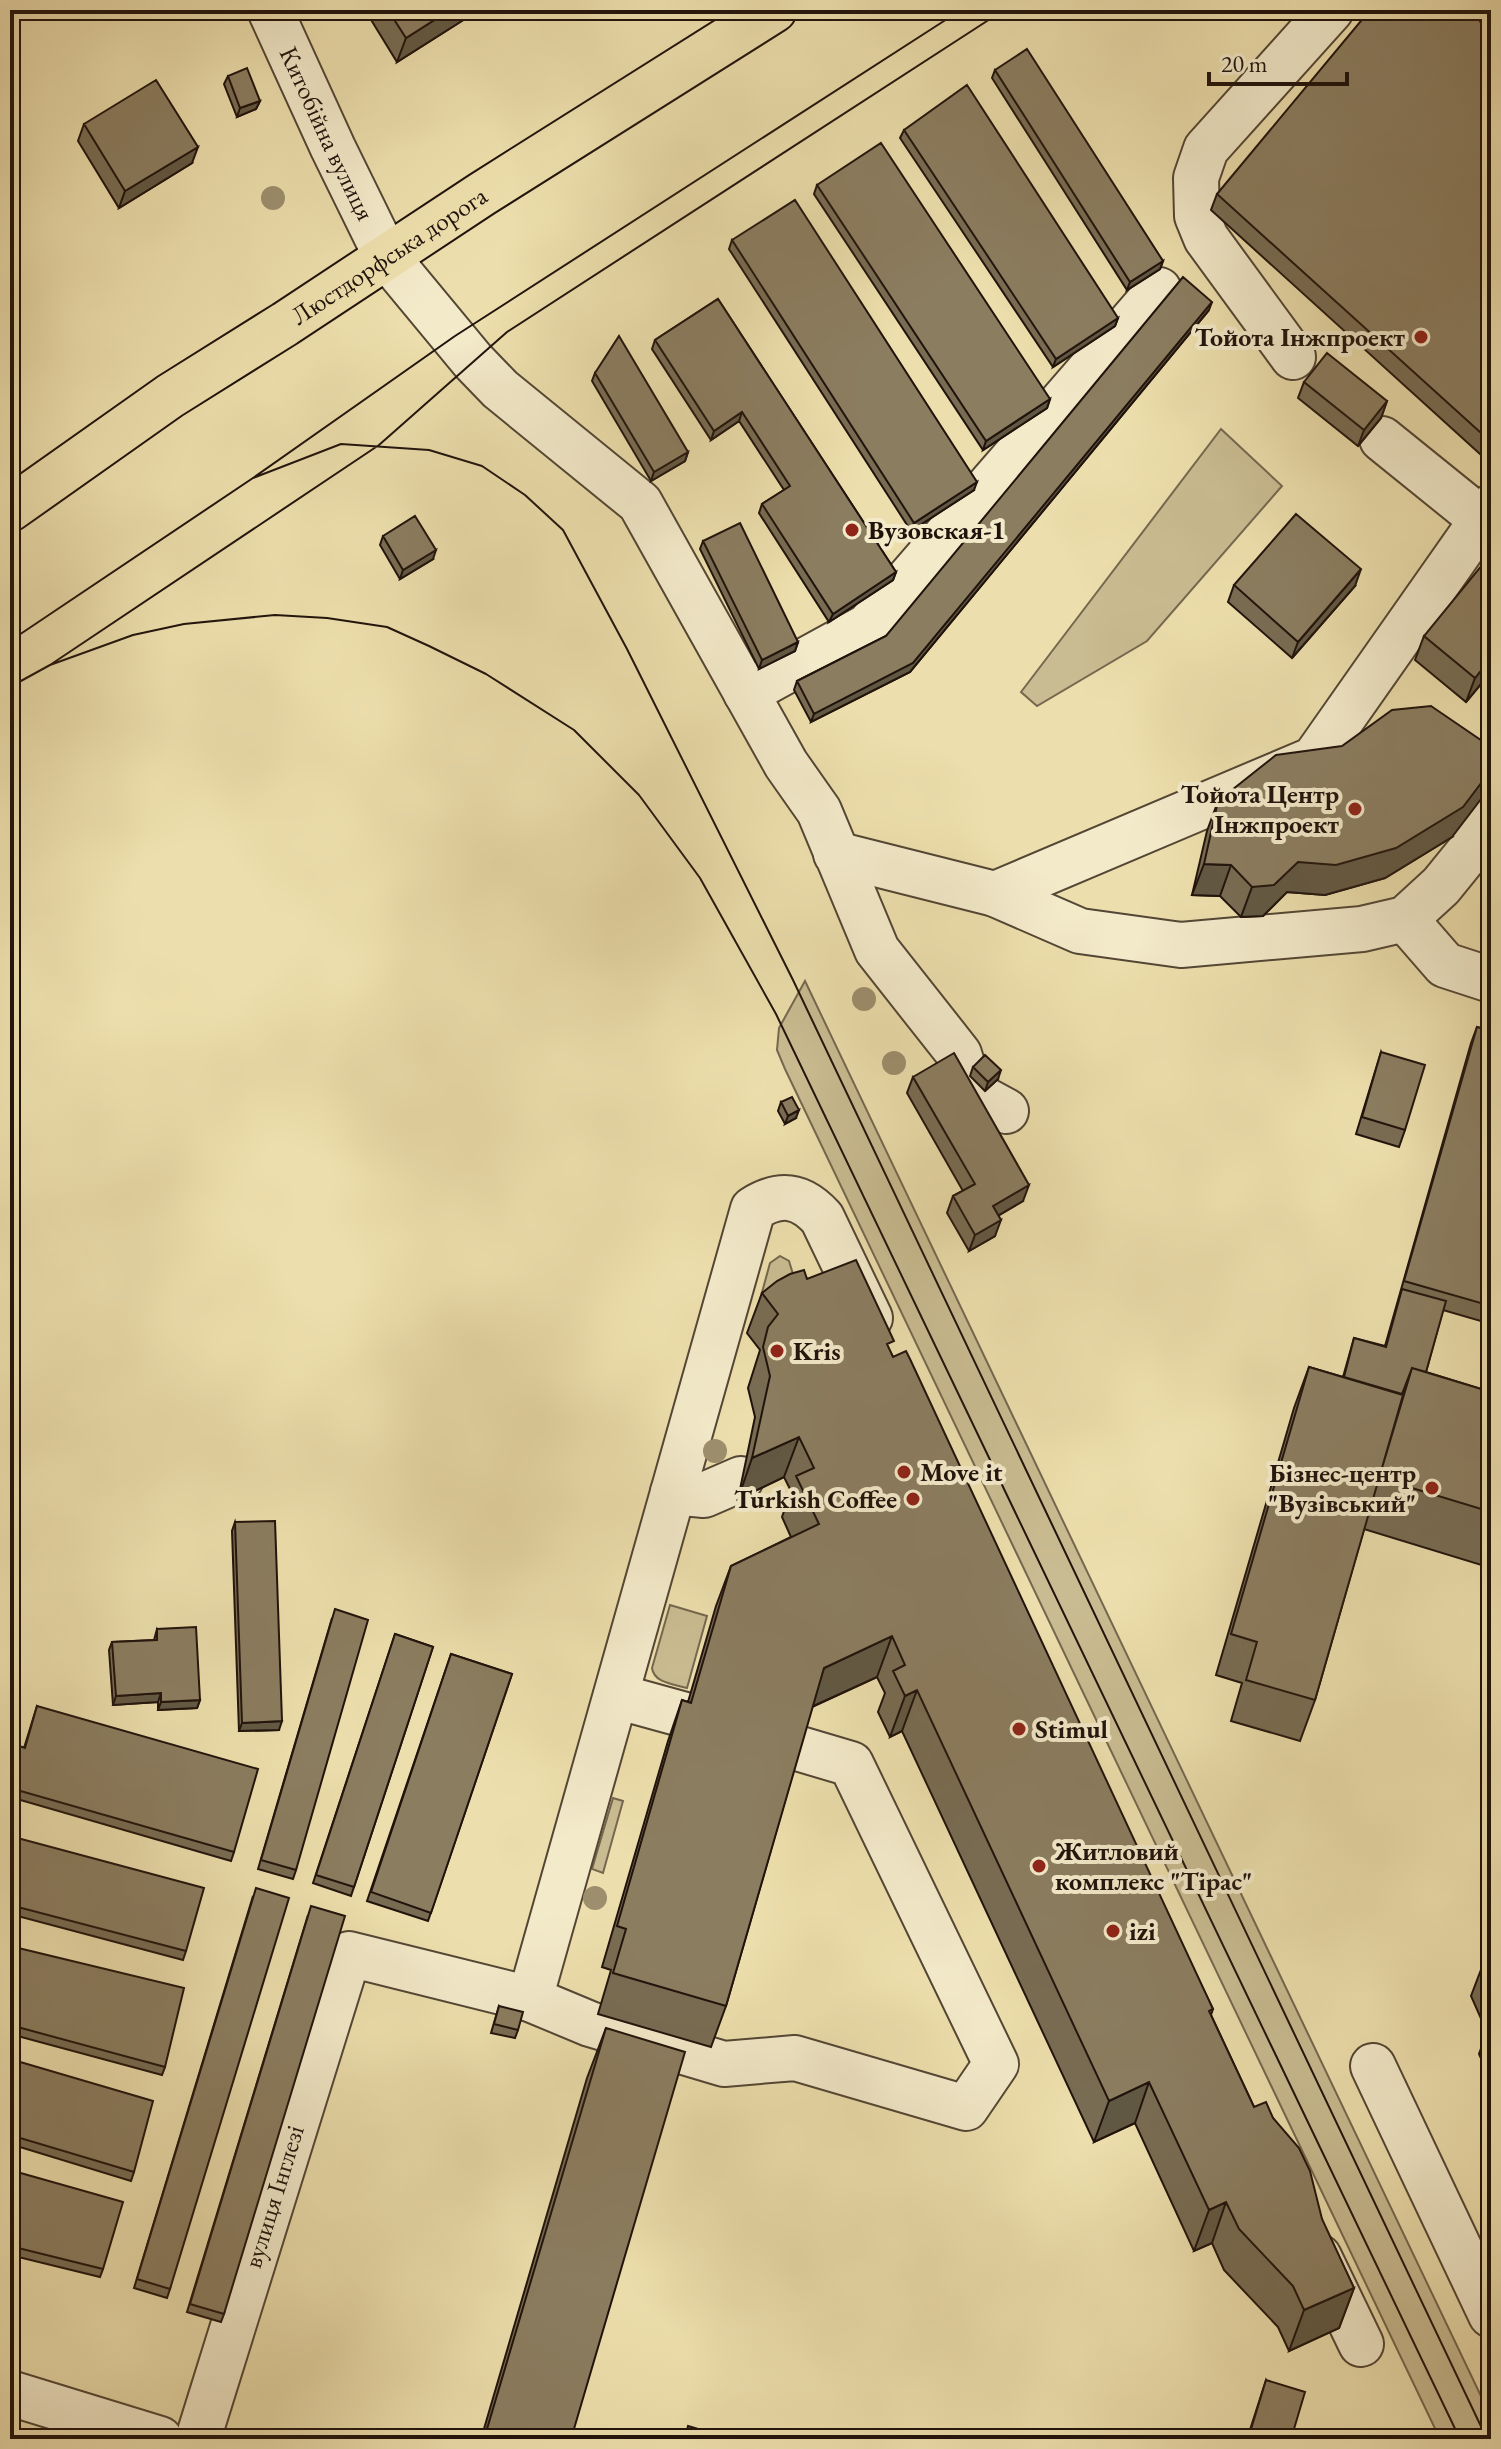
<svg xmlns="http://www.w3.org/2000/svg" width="1501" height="2449" font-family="'EB Garamond',serif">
<rect width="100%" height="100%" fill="#eddfad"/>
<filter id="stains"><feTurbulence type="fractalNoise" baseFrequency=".0025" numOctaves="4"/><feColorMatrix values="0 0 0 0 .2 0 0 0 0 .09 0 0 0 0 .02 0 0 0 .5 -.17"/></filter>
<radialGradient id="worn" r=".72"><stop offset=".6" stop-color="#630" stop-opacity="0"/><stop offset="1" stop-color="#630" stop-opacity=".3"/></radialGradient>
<path fill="#cabc92" stroke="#75684f" stroke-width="2" d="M1221,429L1282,486L1147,641L1037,706L1021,692Z
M805,981L1491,2417V2439H1440L785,1069L777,1050L779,1028Z
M780,1256L789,1261L803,1307L752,1329L770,1263Z
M670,1605L707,1616L687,1688C673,1684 654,1683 652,1668Z
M613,1798L623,1801L603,1873L592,1869Z"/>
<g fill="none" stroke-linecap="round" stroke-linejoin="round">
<g stroke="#534634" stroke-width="48">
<g id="minor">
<path id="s1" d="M270,10L333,148L386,256L473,361L500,389L640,503L786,764L819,811L877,950L959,1054L966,1077L982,1098L1006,1111"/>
<path d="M1293,357L1206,238L1197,216L1196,178L1206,149L1331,10"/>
<path d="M1382,439L1481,519"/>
<path d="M746,693L868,626L1159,290"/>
<path d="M836,854L995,894L1080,931L1181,945L1362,929L1405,919L1441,886L1471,849L1491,814"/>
<path d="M995,894L1314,759L1491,507"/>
<path d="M1405,919L1445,965L1491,980"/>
<path d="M673,1492L704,1495L741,1479"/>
<path d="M616,1696L685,1715"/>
<path d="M530,1999L590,2024L724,2064L795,2058L966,2108L996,2064L851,1764L797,1748"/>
<path d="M1373,2066L1491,2315"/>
<path d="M1319,2257L1361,2344"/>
<path d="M10,2393L160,2439"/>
<path id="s2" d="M198,2439L349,1954L530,1999L753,1209C780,1192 800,1194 822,1218L870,1318"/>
</g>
</g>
<g stroke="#20130c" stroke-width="48">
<g id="major">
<path id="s3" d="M10,509L170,396L285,324L482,194L774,10"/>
</g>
</g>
<use href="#minor" stroke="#f3eaca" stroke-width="44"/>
<use href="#major" stroke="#eddfad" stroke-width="44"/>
<path stroke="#20130c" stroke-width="2" d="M253,478L341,444L429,450L482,466L525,495L563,530L627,649L793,980L1487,2439
M10,641L253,478L455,336L961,10
M50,665L133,635L184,624L275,615L327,618L387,627L429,646L486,674L574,730L639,795L700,878L776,1014L1460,2439
M10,687L50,665L379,445L507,332L1004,10"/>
</g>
<g fill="#9d8f6e">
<circle cx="273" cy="198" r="12"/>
<circle cx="864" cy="999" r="12"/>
<circle cx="894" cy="1063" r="12"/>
<circle cx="715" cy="1451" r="12"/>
<circle cx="595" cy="1898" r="12"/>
</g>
<path fill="#786c53" stroke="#20130c" stroke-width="2" d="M365,10H479L397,62Z
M1491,45V464L1211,210L1217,194Z
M995,70L1163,261L1160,269L1127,290L992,78Z
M228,76L260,101L256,109L237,117L224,84Z
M84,124L192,163L119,208L78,141Z
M904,130L1118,318L1115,326L1053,367L900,138Z
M817,185L1050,399L1047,408L983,450L814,194Z
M732,240L974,490L911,531L729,249Z
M718,299L896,572L893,580L829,622L759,513L762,504L784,490L739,421L711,440L652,349L655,340Z
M1209,310L910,672L811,722L794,690L797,681L886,636Z
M595,373L688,452L685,461L651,481L592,381Z
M1304,382L1387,401L1381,418L1358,446L1298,398Z
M383,536L433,559L400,579L380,545Z
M703,541L798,642L795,651L759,669L700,549Z
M1234,585L1355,586L1292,658L1228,602Z
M1424,636L1491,672L1466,702L1415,660Z
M1218,801L1452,837L1385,878L1325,895L1287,892L1263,916L1241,917L1220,896L1192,895L1207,831Z
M1477,1027L1491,1031V1324L1443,1310L1426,1372L1491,1392V1568L1364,1529L1315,1700L1300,1741L1231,1721L1242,1683L1216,1675L1294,1408L1309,1367L1343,1377L1354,1338L1385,1346L1471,1043Z
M1381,1052L1405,1130L1399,1147L1356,1134Z
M973,1067L998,1079L985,1091L970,1076Z
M913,1077L1023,1201L998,1216L995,1236L969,1251L947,1213L953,1196L963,1191L907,1093Z
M781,1102L796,1118L785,1124L778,1111Z
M807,1279L890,1351L1213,2009L1211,2015L1254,2107L1273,2118L1354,2288L1339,2328L1289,2351L1278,2327L1224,2270L1212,2243L1194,2251L1135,2123L1094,2142L902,1731L890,1737L878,1712L885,1693L877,1677L812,1707L726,2006L711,2047L598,2014L611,1970L602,1967L668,1741L682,1700L688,1702L716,1606L731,1566L791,1537L782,1517L791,1491L784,1477L738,1499L755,1417L748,1388L760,1350L747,1333L762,1293Z
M235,1522L279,1730L239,1731L232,1531Z
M332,1618L296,1870L293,1879L258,1869Z
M157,1629L200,1700L197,1708L158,1710V1702L113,1705L109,1650L112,1642L154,1640Z
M395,1634L433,1647L351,1896L313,1883Z
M451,1654L512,1674L428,1921L367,1901Z
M37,1706L234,1852L231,1861L10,1797V1743L24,1748Z
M10,1836L186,1951L183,1960L10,1914Z
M253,1896L170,2289L167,2298L134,2288Z
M308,1915L224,2314L221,2322L187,2312Z
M10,1946L165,2067L162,2075L10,2034Z
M1490,1946H1491V2081L1479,2054L1487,2032L1471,1996Z
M499,2006L518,2030L515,2038L491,2033Z
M606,2028L571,2439H481L587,2078Z
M10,2059L134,2172L131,2181L10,2144Z
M10,2170L103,2269L100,2277L10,2255Z
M1266,2380L1291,2439H1247Z"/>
<path fill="#615843" stroke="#20130c" stroke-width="2" d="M450,10H479L397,62L406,38Z
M260,101L256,109L237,117L240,108Z
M198,147L192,163L119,208L125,191Z
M1163,261L1160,269L1127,290L1130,282Z
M1212,302L1209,310L910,672L811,722L814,714Z
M1118,318L1115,326L1053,367L1056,359Z
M1050,399L1047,408L983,450L986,441Z
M1387,401L1381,418L1358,446L1364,430Z
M742,412L739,421L711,440L714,431Z
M688,452L685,461L651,481L654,472Z
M977,482L974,490L911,531L914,523Z
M436,550L433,559L400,579L403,570Z
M1361,569L1355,586L1292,658L1298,642Z
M896,572L893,580L829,622L833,614Z
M798,642L795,651L759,669L762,660Z
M1491,658V672L1466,702L1475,678Z
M1491,770V786L1452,837L1385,878L1325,895L1287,892L1263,916L1241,917L1252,887L1298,862Z
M1204,864L1231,865L1220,896L1192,895Z
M1001,1070L998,1079L985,1091L988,1082Z
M799,1110L796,1118L785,1124L788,1116Z
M1029,1185L1023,1201L987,1222L993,1206Z
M1001,1220L995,1236L969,1251L975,1235Z
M799,1437L784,1477L738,1499L752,1458Z
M892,1636L877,1677L809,1708L824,1668Z
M917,1690L902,1731L890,1737L905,1696Z
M161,1693L158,1702L113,1705L116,1696Z
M200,1700L197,1708L158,1710L161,1702Z
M282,1721L279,1730L239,1731L242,1723Z
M1149,2082L1135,2123L1094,2142L1109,2101Z
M1226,2202L1212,2243L1194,2251L1209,2210Z
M1354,2288L1339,2328L1289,2351L1304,2310Z"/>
<path fill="#8b7d60" stroke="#20130c" stroke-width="2" d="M388,10H450L406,38Z
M1370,10H1475L1491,45V442L1217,194Z
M1027,49L1163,261L1130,282L995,70Z
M247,68L260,101L240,108L228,76Z
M156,80L198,147L125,191L84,124Z
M967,85L1118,318L1056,359L904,130Z
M881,143L1050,399L986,441L817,185Z
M795,200L977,482L914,523L732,240Z
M1183,277L1212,302L913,663L814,714L797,681L886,636Z
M718,299L896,572L833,614L762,504L790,486L742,412L714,431L655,340Z
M619,336L688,452L654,472L595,373Z
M1327,353L1387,401L1364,430L1304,382Z
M1296,514L1361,569L1298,642L1234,585Z
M415,516L436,550L403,570L383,536Z
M740,523L798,642L762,660L703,541Z
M1491,554V658L1475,678L1424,636Z
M1431,706L1491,747V770L1463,807L1396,848L1336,865L1298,862L1274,885L1252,887L1231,865L1204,864L1218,801L1276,755L1342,746L1392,710Z
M1477,1027L1491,1031V1306L1404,1281Z
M1381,1052L1425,1065L1405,1130L1362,1117Z
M954,1053L1029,1185L993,1206L1001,1220L975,1235L953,1196L975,1184L913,1077Z
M985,1055L1001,1070L988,1082L973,1067Z
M792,1097L799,1110L788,1116L781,1102Z
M856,1260L894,1341L887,1344L893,1357L906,1351L910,1359L1213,2009L1209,2011L1254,2107L1266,2102L1273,2118L1299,2148L1310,2171L1322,2219L1354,2288L1304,2310L1293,2286L1239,2229L1226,2202L1209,2210L1149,2082L1109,2101L917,1690L905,1696L893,1671L905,1665L892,1636L824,1668L726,2006L613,1973L626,1929L617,1926L682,1700L691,1703L731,1566L819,1524L796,1476L814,1468L799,1437L752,1458L770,1376L763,1347L768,1327L778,1314L762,1293L777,1281L790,1274L804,1270L807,1279Z
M1402,1289L1446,1301L1426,1372L1412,1368L1402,1394L1344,1377L1354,1338L1386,1347Z
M1309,1367L1403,1395L1315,1700L1246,1680L1257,1642L1231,1634Z
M1412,1368L1491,1392V1512L1379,1478Z
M275,1521L282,1721L242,1723L235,1522Z
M335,1609L368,1620L296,1870L261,1860Z
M196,1627L200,1700L161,1702V1693L116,1696L112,1642L157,1640V1629Z
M395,1634L433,1647L354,1887L316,1875Z
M451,1654L512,1674L431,1913L371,1892Z
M37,1706L258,1769L234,1852L10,1788V1743L25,1748Z
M10,1836L204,1888L186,1951L10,1905Z
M256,1888L289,1898L170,2289L137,2279Z
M311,1906L345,1916L224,2314L190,2304Z
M10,1946L184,1988L165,2067L10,2025Z
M499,2006L523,2012L518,2030L494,2024Z
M606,2028L685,2052L571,2439H484Z
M10,2059L153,2101L134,2172L10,2135Z
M10,2170L123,2202L103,2269L10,2246Z
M1266,2380L1305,2392L1291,2439H1248Z
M688,2426L732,2439H685Z"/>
<g fill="#8f2418" stroke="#f3eaca" stroke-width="3">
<circle cx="1421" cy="337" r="8"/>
<circle cx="852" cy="530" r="8"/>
<circle cx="1355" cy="809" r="8"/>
<circle cx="777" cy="1351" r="8"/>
<circle cx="904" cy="1472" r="8"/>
<circle cx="1432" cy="1488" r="8"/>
<circle cx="913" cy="1499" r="8"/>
<circle cx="1019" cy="1729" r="8"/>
<circle cx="1039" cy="1866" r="8"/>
<circle cx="1113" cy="1931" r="8"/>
</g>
<g text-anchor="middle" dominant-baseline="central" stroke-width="8" stroke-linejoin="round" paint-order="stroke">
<g font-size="26" fill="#20130c" stroke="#f3eaca">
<text stroke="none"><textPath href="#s1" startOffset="136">Китобійна вулиця</textPath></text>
<text stroke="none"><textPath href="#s3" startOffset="456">Люстдорфська дорога</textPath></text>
<text stroke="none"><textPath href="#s2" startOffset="254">вулиця Інглезі</textPath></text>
</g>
<g font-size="26" font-weight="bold" fill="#20130c" stroke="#f3eaca" text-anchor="start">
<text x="1405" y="337" text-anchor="end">Тойота Інжпроект</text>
<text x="868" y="530">Вузовская-1</text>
<text x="1339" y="794" text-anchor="end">Тойота Центр<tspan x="1339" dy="30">Інжпроект</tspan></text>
<text x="793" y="1351">Kris</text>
<text x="920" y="1472">Move it</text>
<text x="1416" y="1473" text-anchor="end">Бізнес-центр<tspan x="1416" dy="30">"Вузівський"</tspan></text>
<text x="897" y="1499" text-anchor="end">Turkish Coffee</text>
<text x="1035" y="1729">Stimul</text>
<text x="1055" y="1851">Житловий<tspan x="1055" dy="30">комплекс "Тірас"</tspan></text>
<text x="1129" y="1931">izi</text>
</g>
</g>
<rect width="1501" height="2449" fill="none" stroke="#eddfad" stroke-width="40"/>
<rect x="12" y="12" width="1477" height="2425" fill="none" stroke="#20130c" stroke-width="4"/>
<rect x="20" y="20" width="1461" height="2409" fill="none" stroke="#20130c" stroke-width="2"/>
<path d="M1209 72v12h138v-12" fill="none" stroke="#20130c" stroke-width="4"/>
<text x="1221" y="72" font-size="24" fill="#20130c" stroke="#f3eaca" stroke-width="6" paint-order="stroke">20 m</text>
<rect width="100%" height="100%" filter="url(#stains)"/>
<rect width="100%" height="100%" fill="url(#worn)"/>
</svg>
